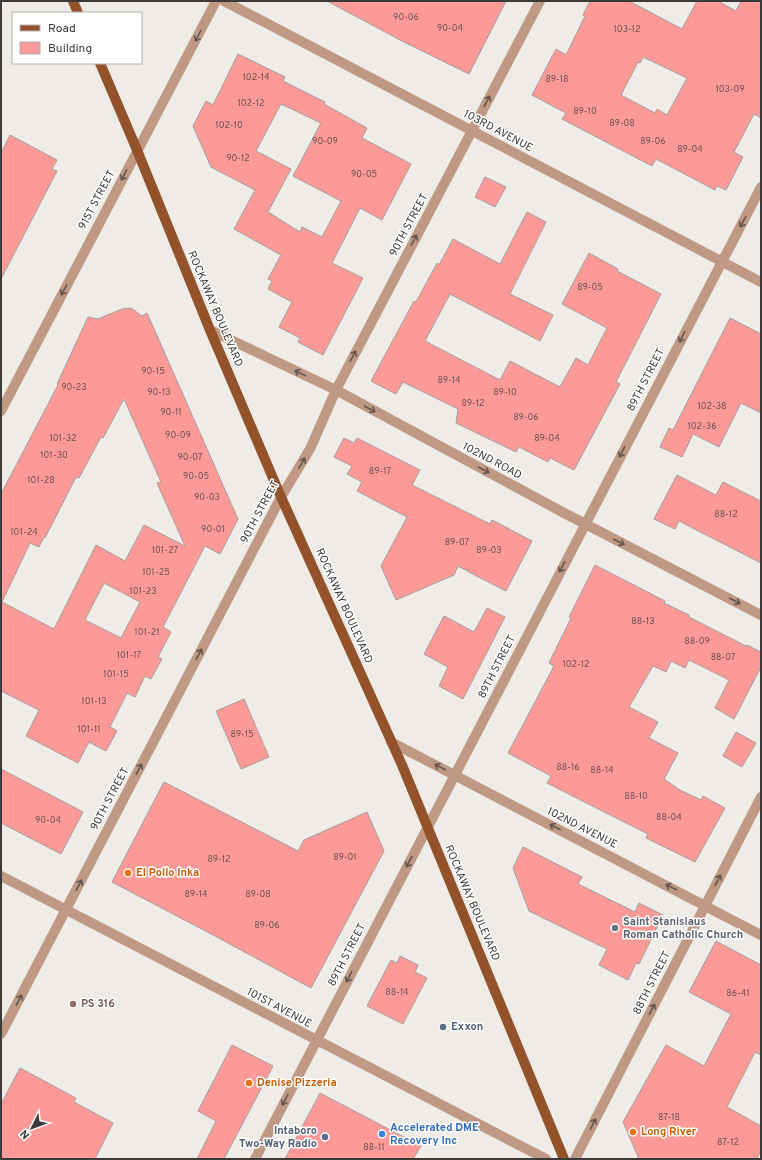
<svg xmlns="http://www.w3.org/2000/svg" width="762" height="1160" font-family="Overpass,sans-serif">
<rect width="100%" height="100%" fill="#efebe7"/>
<path fill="#fd9a97" stroke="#a49e9e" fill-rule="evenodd" d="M327,1H506L469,74L402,41Z
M590,1H629L682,29L697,1H718L736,11L741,1H761V118L754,114L734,152L743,157L726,190L717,186L715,190L656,159L652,166L562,119L566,113L532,95L556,49L566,55L585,16L583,15ZM643,57L687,78L667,115L657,109L655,113L621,95L638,62L640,63Z
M238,54L285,77L283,81L325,102L324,104L367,128L362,138L411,164L382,220L360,208L332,263L363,278L323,355L298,342L300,338L279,327L292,302L268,289L272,281L268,279L281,255L234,229L255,190L211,167L193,126L206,101L213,105ZM281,104L321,123L293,176L341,201L322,237L302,227L300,232L268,212L291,169L256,151Z
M10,135L57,160L52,169L57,171L1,279V153Z
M485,177L506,187L495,207L475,197Z
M527,212L546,222L510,294L553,315L540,341L450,294L425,341L500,380L510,361L560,387L576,358L588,365L607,328L562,304L589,253L618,269L617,271L661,294L616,382L620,384L574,470L550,458L548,462L519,447L516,452L456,423L458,409L403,382L396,394L371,381L414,301L416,302L437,263L439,265L453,239L500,264Z
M131,308L142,316L147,313L238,519L220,554L205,546L163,627L171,632L158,657L162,659L151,679L145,676L135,697L127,693L110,727L117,731L106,751L89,742L78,763L26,736L39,710L1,691V494L58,385L57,384L88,317L98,319L122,309ZM124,399L161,482L157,483L185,546L144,525L125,561L96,545L54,629L2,602L30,543L39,547L44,537L45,538L76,477L79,478L101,437L103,438ZM104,583L140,602L121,638L85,620Z
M730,318L761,334V413L741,403L719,447L693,434L682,457L660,447L669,428L673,430Z
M344,438L354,443L357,438L420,470L412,485L490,524L492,520L532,541L506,591L467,571L468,569L465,570L458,566L454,575L396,600L381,566L407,517L357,491L362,482L347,474L352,466L334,457Z
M677,475L716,495L723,482L761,501V563L679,521L675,529L654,519Z
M595,565L665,601L664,603L689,615V617L746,646L747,645L761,652V667L734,719L715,708L729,680L689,660L685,668L671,661L666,672L653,666L629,707L658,722L649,738L678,753L664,779L680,790L701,800L703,796L725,808L695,862L646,838L648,834L547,783L551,776L508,753L554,666L549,663L571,618L569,617Z
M487,608L505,617L463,699L439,686L448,667L424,654L444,616L474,632Z
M244,699L269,757L241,769L216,711Z
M736,732L756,743L742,767L723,756Z
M1,769L83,812L61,854L1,823Z
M164,782L298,851L304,840L367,812L384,851L311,988L215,936L112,882Z
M523,847L582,877L578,884L635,912L639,903L663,915L639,964L636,963L628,980L599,965L607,949L529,911L513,868Z
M716,941L761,965V1055L755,1052L727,1107L761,1126V1150L757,1159H639L623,1122L666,1045L704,1066L731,1014L689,992Z
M400,956L418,965L415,972L427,978L403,1024L367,1006L391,960L397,963Z
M232,1045L273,1066L224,1159H197L216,1121L198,1111Z
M20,1068L76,1098L74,1102L113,1123L95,1159H1V1104Z
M320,1093L421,1146L413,1159H285Z"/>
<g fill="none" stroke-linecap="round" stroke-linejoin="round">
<path stroke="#bf9984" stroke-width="10" d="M224,1L761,282
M210,330L336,390L566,514L761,615
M1,411L216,1
M391,742L761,935
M1,876L546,1159
M1,1034L281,497L310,449L336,390L540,1
M255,1159L761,187
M575,1159L761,797"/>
<path stroke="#93522a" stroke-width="10" d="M73,1L78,13
M100,63L137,150L210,330L281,497L402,765L564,1159"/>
</g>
<defs><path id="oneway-shaft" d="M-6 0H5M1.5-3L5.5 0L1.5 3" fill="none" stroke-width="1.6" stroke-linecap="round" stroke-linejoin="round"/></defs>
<g stroke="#635650">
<use href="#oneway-shaft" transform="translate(198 36) rotate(118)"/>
<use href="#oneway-shaft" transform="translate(487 101) rotate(-62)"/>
<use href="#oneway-shaft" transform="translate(124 175) rotate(118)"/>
<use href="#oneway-shaft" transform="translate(743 222) rotate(118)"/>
<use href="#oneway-shaft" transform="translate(414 240) rotate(-62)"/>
<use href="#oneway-shaft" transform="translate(64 290) rotate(118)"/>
<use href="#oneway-shaft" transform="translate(682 337) rotate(117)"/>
<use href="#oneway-shaft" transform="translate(353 356) rotate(-62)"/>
<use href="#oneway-shaft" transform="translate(300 373) rotate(-154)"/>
<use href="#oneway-shaft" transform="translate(370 409) rotate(28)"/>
<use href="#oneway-shaft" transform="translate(622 452) rotate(117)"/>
<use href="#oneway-shaft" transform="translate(302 463) rotate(-59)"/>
<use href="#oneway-shaft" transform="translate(484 470) rotate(28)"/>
<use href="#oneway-shaft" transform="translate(619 542) rotate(27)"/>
<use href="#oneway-shaft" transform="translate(562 567) rotate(117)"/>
<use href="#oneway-shaft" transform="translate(735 601) rotate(27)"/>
<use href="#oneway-shaft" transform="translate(199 654) rotate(-62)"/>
<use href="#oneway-shaft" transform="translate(440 767) rotate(-152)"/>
<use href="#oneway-shaft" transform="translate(139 769) rotate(-62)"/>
<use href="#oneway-shaft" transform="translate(555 827) rotate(-153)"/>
<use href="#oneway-shaft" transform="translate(409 862) rotate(118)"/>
<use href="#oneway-shaft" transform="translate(718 880) rotate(-63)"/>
<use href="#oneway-shaft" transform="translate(79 885) rotate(-62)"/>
<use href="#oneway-shaft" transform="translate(671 887) rotate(-153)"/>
<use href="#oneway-shaft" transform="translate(349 977) rotate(117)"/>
<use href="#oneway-shaft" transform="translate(19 1000) rotate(-63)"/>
<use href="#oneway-shaft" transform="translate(652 1009) rotate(-63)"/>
<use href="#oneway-shaft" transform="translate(285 1100) rotate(118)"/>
<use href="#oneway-shaft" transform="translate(593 1124) rotate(-63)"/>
</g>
<g fill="#e8710a" stroke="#fff" stroke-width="1.5">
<circle cx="128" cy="873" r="4"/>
<circle cx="249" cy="1083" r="4"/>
<circle cx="633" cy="1132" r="4"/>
</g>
<circle fill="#6b7280" stroke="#fff" stroke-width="1.5" cx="615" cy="928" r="4"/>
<circle fill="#8d6e63" stroke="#fff" stroke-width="1.5" cx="73" cy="1004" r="4"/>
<g fill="#5c6f8a" stroke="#fff" stroke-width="1.5">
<circle cx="443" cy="1027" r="4"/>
<circle cx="325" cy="1137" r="4"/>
</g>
<circle fill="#3f7fe0" stroke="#fff" stroke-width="1.5" cx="382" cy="1134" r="4"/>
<g text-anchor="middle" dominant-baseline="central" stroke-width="3" stroke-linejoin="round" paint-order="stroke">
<g font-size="9" fill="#6c5250">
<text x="406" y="17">90-06</text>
<text x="450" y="28">90-04</text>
<text x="627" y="29">103-12</text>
<text x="256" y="77">102-14</text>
<text x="557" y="79">89-18</text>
<text x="730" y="89">103-09</text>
<text x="251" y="103">102-12</text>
<text x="585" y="111">89-10</text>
<text x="622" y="123">89-08</text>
<text x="229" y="125">102-10</text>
<text x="325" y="141">90-09</text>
<text x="653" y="141">89-06</text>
<text x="690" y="149">89-04</text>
<text x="238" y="158">90-12</text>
<text x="364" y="174">90-05</text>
<text x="590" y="287">89-05</text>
<text x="153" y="371">90-15</text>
<text x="449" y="380">89-14</text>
<text x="74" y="387">90-23</text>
<text x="159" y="392">90-13</text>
<text x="505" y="392">89-10</text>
<text x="473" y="403">89-12</text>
<text x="712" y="406">102-38</text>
<text x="171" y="412">90-11</text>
<text x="526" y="417">89-06</text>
<text x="702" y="426">102-36</text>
<text x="178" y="435">90-09</text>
<text x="63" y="438">101-32</text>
<text x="547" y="438">89-04</text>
<text x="54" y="455">101-30</text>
<text x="190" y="457">90-07</text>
<text x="380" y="471">89-17</text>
<text x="196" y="476">90-05</text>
<text x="41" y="480">101-28</text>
<text x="207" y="497">90-03</text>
<text x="726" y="514">88-12</text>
<text x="213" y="529">90-01</text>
<text x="24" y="532">101-24</text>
<text x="457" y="542">89-07</text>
<text x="165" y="550">101-27</text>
<text x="489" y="550">89-03</text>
<text x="156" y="572">101-25</text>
<text x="143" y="591">101-23</text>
<text x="643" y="621">88-13</text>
<text x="147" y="632">101-21</text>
<text x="697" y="641">88-09</text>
<text x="129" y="655">101-17</text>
<text x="723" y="657">88-07</text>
<text x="576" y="664">102-12</text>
<text x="116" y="674">101-15</text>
<text x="94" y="701">101-13</text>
<text x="89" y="729">101-11</text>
<text x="242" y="734">89-15</text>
<text x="568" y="767">88-16</text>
<text x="602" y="770">88-14</text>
<text x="636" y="796">88-10</text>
<text x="669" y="817">88-04</text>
<text x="48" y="820">90-04</text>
<text x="345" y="857">89-01</text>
<text x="219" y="859">89-12</text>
<text x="196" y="894">89-14</text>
<text x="258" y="894">89-08</text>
<text x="267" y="925">89-06</text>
<text x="397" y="992">88-14</text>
<text x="738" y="993">86-41</text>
<text x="669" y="1117">87-18</text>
<text x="728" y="1142">87-12</text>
<text x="374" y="1147">88-11</text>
</g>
<g font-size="11" fill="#3c3a39" stroke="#fff">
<text transform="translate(498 131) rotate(28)">103RD AVENUE</text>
<text transform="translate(97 200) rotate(-62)">91ST STREET</text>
<text transform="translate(409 225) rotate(-62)">90TH STREET</text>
<text transform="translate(215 309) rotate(67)">ROCKAWAY BOULEVARD</text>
<text transform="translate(646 380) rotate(-63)">89TH STREET</text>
<text transform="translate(492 461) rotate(28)">102ND ROAD</text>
<text transform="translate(260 512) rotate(-62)">90TH STREET</text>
<text transform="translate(344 606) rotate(66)">ROCKAWAY BOULEVARD</text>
<text transform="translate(497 667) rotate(-63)">89TH STREET</text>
<text transform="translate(110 799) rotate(-62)">90TH STREET</text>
<text transform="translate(582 828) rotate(27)">102ND AVENUE</text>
<text transform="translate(472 903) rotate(67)">ROCKAWAY BOULEVARD</text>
<text transform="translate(347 955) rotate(-63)">89TH STREET</text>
<text transform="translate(652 983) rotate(-63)">88TH STREET</text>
<text transform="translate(279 1008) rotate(28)">101ST AVENUE</text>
</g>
<g font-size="11" font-weight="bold" fill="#c56008" stroke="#fff" text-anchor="start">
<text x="136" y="873">El Pollo Inka</text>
<text x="257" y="1083">Denise Pizzeria</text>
<text x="641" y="1132">Long River</text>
</g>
<g font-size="11" font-weight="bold" fill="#5b616d" stroke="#fff" text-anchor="start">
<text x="623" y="922">Saint Stanislaus<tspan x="623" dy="13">Roman Catholic Church</tspan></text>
</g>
<g font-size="11" font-weight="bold" fill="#785e54" stroke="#fff" text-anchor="start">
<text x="81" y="1004">PS 316</text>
</g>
<g font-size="11" font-weight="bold" fill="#4e5e75" stroke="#fff" text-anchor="start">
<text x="451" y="1027">Exxon</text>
<text x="317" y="1131" text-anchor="end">Intaboro<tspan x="317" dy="13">Two-Way Radio</tspan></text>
</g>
<g font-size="11" font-weight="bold" fill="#366cbe" stroke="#fff" text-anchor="start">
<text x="390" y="1128">Accelerated DME<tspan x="390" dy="13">Recovery Inc</tspan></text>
</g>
</g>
<rect width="762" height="1160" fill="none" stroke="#3c3a39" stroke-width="4"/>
<rect x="12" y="12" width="130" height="52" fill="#ffffff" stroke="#b1b0b0"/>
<rect x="20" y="25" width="20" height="6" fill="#93522a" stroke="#b1b0b0"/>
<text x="48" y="32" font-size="12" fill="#3c3a39">Road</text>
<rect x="20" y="42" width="20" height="12" fill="#fd9a97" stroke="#b1b0b0"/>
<text x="48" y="52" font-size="12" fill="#3c3a39">Building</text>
<g transform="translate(32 1128) rotate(228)" stroke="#ffffff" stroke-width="3" paint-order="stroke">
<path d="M0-3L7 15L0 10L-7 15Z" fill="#3c3a39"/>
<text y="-6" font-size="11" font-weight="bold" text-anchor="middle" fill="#3c3a39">N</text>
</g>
</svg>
